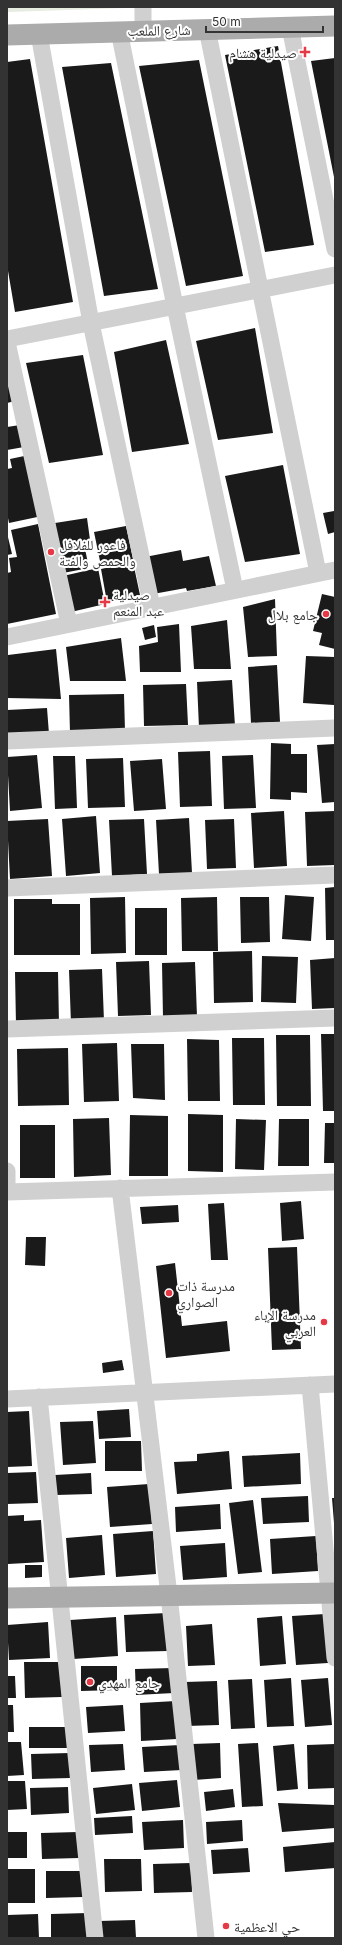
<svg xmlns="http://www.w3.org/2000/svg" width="342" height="1945" font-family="Inter,'Noto Naskh Arabic',sans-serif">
<rect width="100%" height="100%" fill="#fff"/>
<path fill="#e6ecdf" d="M7,7H126V8L7,12Z"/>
<path fill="#1a1a1a" d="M278,46L314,245L265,252L225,55Z
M335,58V177H334L311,61Z
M30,59L73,302L15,312L7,265V62Z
M199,60L243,276L186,286L139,66Z
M111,63L158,289L104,296L62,67Z
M255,328L273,433L218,440L196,341Z
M166,340L189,444L132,452L114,352Z
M83,355L103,455L49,463L26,363Z
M7,367L15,401L7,403Z
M20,425L24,447L7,450V427Z
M29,455L42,516L9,523L7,513V469L12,468L10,459Z
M283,465L300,554L245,562L225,476Z
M334,511L335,532L328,534L323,513Z
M87,518L91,547L60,552L55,523Z
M38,524L56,614L7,624V573L11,572L9,558L17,557L11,530Z
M126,526L133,559L101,566L94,532Z
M7,533L12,554L7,555Z
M85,549L89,568L63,573L59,554Z
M181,550L183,561L209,556L216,586L187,591L186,588L153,594L145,557Z
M133,562L140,595L107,602L101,569Z
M98,568L105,604L71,612L63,576Z
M322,594L335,597V649L319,645L322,633L313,631Z
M275,599L277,656L248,657L243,607Z
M227,620L231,669H194L191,626Z
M179,624L181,672H140L139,646L158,642L157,627Z
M154,625L156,637L145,640L142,628Z
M121,638L126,681H70L66,647Z
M56,649L61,699L7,698L8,655Z
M306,656L335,657L334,705L303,703Z
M277,665L280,722L251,723L248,667Z
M232,680L235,726L199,728L197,682Z
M186,684L188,725L144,726L143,685Z
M124,694L125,731L70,733L69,695Z
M47,708L49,734L7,737V710Z
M271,743L291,744V754H307V793L291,792V800L270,799Z
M335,744V802L322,803L317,745Z
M210,751L212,806L180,807L178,752Z
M37,755L42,808L10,811L7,757Z
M253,755L256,808L224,809L222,756Z
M53,756H75L77,808L55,809Z
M123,758L125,807L88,808L86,759Z
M162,759L166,809L134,811L130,761Z
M284,811L287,866L254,868L251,813Z
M335,811V865L307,866L305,812Z
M96,816L100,873L66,876L62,819Z
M189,818L192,873L159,874L156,820Z
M48,819L52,876L10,879L7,821Z
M144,819L147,874L112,876L109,820Z
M234,819L236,868L207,869L205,820Z
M335,887V940H326L325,888Z
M285,895L314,897L311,941L282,939Z
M125,897L126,953L91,954L90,898Z
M217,897L218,951H182L181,898Z
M240,897H269L270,942L241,943Z
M14,899H52V904H80V955H14Z
M135,908H167V955H135Z
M252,951L253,1002L214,1003L213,952Z
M262,956L298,957L296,1003L261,1002Z
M335,958V1008L312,1009L310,960Z
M149,961L151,1015L118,1016L116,962Z
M195,962L197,1017L163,1018L162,963Z
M102,969L104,1021L71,1023L69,970Z
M15,972H58L59,1024L16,1025Z
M321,1034H335V1111H323Z
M276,1035H310L311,1106H277Z
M232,1038H264L265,1105H233Z
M187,1039L219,1040L220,1101H188Z
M117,1043L119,1101L84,1102L82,1044Z
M131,1044H164L165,1100L133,1098Z
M68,1048L69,1105L18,1106L17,1049Z
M188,1114L223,1115V1172L188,1171Z
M130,1115L168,1116V1176H129Z
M109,1118L111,1175L74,1177L73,1119Z
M236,1119L266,1120L264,1170L235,1169Z
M279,1119H309V1166H278Z
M325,1123H335V1163H324Z
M20,1125H55V1178H20Z
M301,1201L304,1239L282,1241L280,1203Z
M224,1203L228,1260H211L208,1204Z
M178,1205L179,1222L142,1224L140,1207Z
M26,1237H46L45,1266L25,1265Z
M297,1247L301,1349L272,1350L268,1248Z
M175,1263L182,1326L227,1321L230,1351L166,1358L156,1266Z
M122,1360L124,1370L103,1373L102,1363Z
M129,1409L131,1437L99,1439L97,1411Z
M29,1411L32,1466L7,1467V1412Z
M93,1421L96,1463L63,1465L60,1422Z
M105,1441H141L142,1471H105Z
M229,1451L232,1489L177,1494L174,1462L197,1461V1454Z
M300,1453L301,1484L244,1487L242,1456Z
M36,1472L38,1503L7,1504V1473Z
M91,1473L92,1494L56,1495L55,1475Z
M149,1484L152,1524L110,1527L107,1487Z
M308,1496L309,1522L263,1524L261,1498Z
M332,1498H335V1523H334Z
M253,1500L262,1572L238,1574L229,1503Z
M220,1504L221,1529L176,1532L175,1507Z
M24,1515V1521L41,1520L44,1562L8,1564L7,1516Z
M153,1531L156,1574L116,1577L113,1534Z
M102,1535L105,1575L69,1578L66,1538Z
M316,1536L318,1571L272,1574L270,1539Z
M225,1543L227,1577L183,1580L180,1546Z
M25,1565H42V1577L25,1578Z
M167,1613L168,1651L126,1652L124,1615Z
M325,1614L328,1663L296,1665L292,1616Z
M282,1616L286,1664L260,1666L257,1618Z
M116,1617L118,1656L73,1659L70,1620Z
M48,1622L50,1658L9,1660L7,1625Z
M212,1624L215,1665L188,1666L186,1626Z
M24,1662H61L62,1697L25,1698Z
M81,1666H117V1690L81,1691Z
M173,1668L174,1693L136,1695L135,1669Z
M7,1676H15L16,1698H7Z
M291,1678L294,1726L267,1727L264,1680Z
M328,1678L332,1725L305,1727L301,1680Z
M252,1679L255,1728L231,1729L228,1680Z
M217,1681L219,1725L186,1726L185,1682Z
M176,1701L177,1739L141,1741L140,1703Z
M7,1705H13L14,1732H7Z
M123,1705L125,1731L88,1733L86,1707Z
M29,1727H67V1748H29Z
M7,1742H21L24,1775L7,1776Z
M220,1743L221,1778L194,1780L192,1744Z
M258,1743L263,1806L242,1807L238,1744Z
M123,1744L125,1770L91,1772L89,1745Z
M294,1744L298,1789L277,1791L273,1746Z
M335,1744V1788L308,1789L307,1745Z
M180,1745L182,1770L144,1772L142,1747Z
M70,1753V1778L32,1779L31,1754Z
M177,1780L180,1807L142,1811L139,1783Z
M7,1781H25L27,1809L7,1810Z
M132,1784L135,1810L96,1814L93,1788Z
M68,1787L69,1813L31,1815L30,1788Z
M233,1789L235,1807L206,1811L204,1792Z
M278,1803L335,1805V1828L282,1832Z
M132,1816L133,1833L95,1835L94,1818Z
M183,1820L184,1848L144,1850L142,1822Z
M242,1820L243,1841L207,1844L206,1822Z
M7,1832H27V1858H7Z
M78,1832L79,1858L42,1859L41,1833Z
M335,1842V1868L285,1872L283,1847Z
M248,1848L250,1872L213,1874L211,1850Z
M104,1859H141L142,1891L105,1892Z
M191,1863L192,1892L154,1893L153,1864Z
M7,1869H35V1903H7Z
M46,1871H82L83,1897L46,1898Z
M88,1913L89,1937L51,1938V1914Z
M38,1914L39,1938H7V1915Z
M135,1920L136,1938H100L99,1921Z"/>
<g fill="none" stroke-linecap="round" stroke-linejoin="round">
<path stroke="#d0d0d0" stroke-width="17" d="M143,7V31
M290,27L335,249
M207,29L318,573
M119,31L175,306L235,590
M39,34L91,323L152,607
M7,339L335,275
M7,342L69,624
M7,637L335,570
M7,741L335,728
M7,888L335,875
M7,1029L335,1018
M7,1171V1192
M120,1188L169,1595L206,1938
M7,1192L335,1182
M310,1385L335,1658
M39,1397L95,1938
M7,1399L335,1384"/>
<path stroke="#ababab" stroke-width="21" d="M7,35L335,26
M7,1598L335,1593"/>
</g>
<g fill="#e63946" stroke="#fff" stroke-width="1.5">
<path d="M303 46h4v4h4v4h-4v4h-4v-4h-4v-4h4z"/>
<circle cx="51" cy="552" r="4"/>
<path d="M103 596h4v4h4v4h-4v4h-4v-4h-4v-4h4z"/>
<circle cx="326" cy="614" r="4"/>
<circle cx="169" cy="1293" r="4"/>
<circle cx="324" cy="1322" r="4"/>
<circle cx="90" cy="1682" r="4"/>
<circle cx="226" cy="1926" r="4"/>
</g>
<g text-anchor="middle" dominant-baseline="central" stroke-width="4" stroke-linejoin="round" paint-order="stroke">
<g font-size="14" fill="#333" stroke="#fff">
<text transform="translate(159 30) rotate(-1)">شارع الملعب</text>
</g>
<g font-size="14" fill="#333" stroke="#fff" text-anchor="start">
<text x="297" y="52" text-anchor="end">صيدلية هشام</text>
<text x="59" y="544">فاعور للفلافل<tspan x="59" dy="16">والحمص والفتة</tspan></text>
<text x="113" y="594">صيدلية<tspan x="113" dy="16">عبد المنعم</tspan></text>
<text x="318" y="614" text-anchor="end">جامع بلال</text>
<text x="177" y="1285">مدرسة ذات<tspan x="177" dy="16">الصواري</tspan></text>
<text x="316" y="1314" text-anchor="end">مدرسة الإباء<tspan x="316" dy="16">العربي</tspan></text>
<text x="98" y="1682">جامع المهدي</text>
<text x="234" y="1926">حي الاعظمية</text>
</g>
</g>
<rect width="342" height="1945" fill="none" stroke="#333333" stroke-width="16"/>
<path d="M206 26v6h117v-6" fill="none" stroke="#333333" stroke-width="2"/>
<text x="212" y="26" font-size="12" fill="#333333" stroke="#ffffff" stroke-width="3" paint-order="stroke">50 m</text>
</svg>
